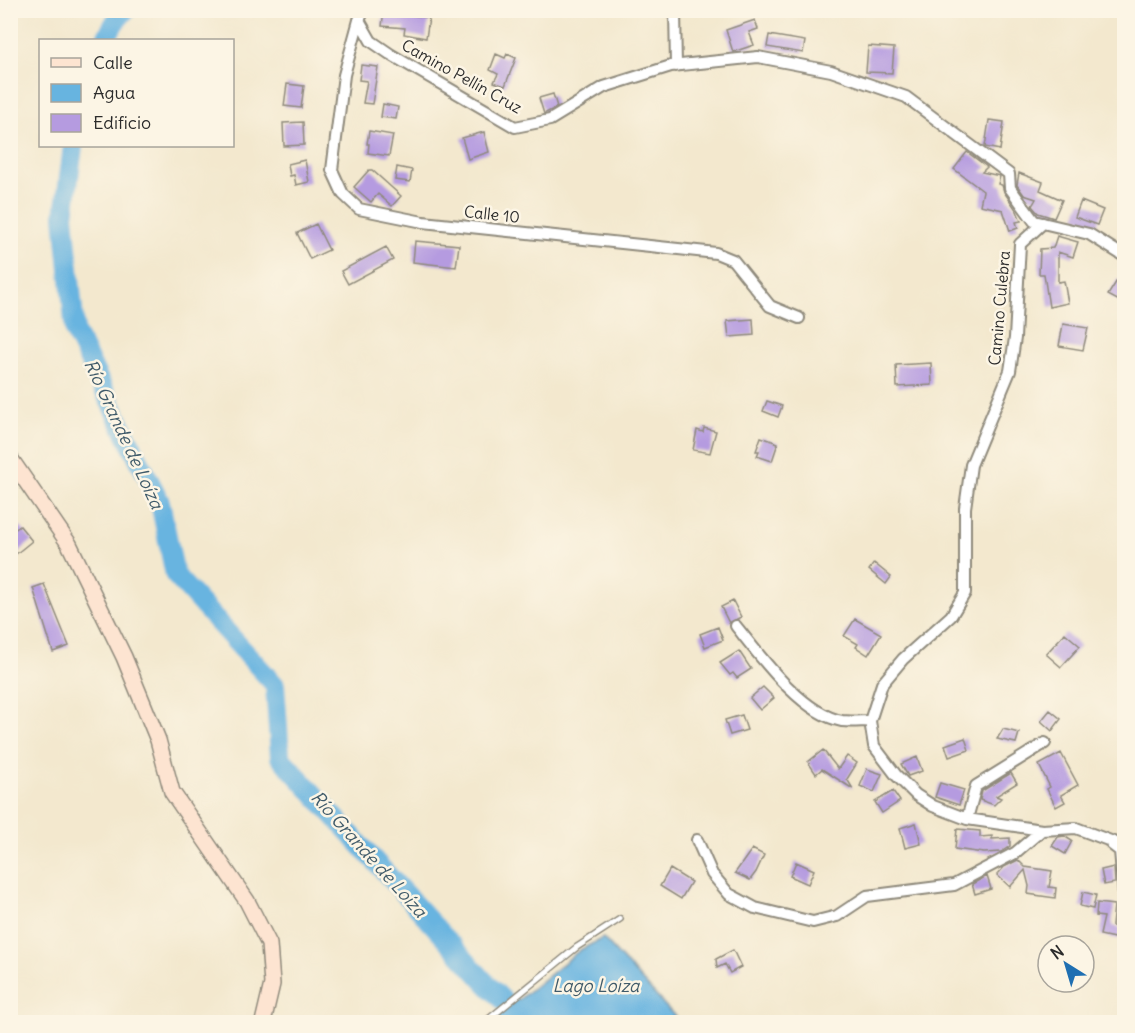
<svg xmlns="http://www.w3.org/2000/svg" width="1135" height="1033" font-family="Delius,sans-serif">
<rect width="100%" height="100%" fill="#fcf5e5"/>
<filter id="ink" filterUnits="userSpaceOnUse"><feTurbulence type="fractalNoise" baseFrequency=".0167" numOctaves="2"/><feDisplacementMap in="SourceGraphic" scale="12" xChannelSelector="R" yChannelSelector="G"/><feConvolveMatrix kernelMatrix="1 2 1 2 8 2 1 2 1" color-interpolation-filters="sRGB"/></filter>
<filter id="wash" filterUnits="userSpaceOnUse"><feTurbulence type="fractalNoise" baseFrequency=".008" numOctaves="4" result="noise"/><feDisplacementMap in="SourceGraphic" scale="24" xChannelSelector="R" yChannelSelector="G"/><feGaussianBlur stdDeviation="1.35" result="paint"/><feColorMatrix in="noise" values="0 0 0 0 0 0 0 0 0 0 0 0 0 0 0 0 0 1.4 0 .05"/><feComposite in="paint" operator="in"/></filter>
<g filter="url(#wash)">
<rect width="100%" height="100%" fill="#f3e8ce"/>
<path fill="#67b4e0" stroke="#497086" stroke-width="1.5" d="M603,938L680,1022H491L580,950Z"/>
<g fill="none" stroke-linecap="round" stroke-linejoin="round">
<path stroke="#67b4e0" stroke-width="20" d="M105,40L115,22L126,10
M73,146L64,216L75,332L160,502L175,575L275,685L280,757L488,985L510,1007L523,1022"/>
</g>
<g id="blocks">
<path fill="#b59be0" d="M384,10H400L399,13L429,18L426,38L404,34L405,28L382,26Z
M755,20L758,29L749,32L754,45L733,52L726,30Z
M769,35L805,41L803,53L767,47Z
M868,46L894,48L892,73L866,72Z
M496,54L505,58L507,54L516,58L505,86L494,82L498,74L490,70Z
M361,65L378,67L372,104L363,103L367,81L359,80Z
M287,84L304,86L301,108L284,106Z
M553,94L557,107L544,114L539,98Z
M383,104L398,107L396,119L381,117Z
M989,120L1004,122L1000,150L985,147Z
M303,122L304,145L284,146L283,123Z
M369,131L393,135L389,156L368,153L369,144H367Z
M484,132L489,152L468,159L462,138Z
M967,152L987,167L982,172L1000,176L998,184L1002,185L1004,192L1017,211L1021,221L1016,222L1018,228L1010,231L1003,210L980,205L983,191L954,169Z
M305,160L309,182L296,185L294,175L290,176L288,164Z
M397,167L412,170L410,182L395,180Z
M369,170H372L401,196L392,206L378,194L371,202L354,187Z
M1019,173L1043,182L1040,190L1062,200L1054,218L1038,213L1032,206L1036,199L1024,195L1017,185Z
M1081,201L1103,210L1097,225L1075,217Z
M316,224L329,250L310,259L297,233Z
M1057,236L1078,242L1073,257L1058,252V282L1064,281L1068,303L1049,307L1044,274H1039L1040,249L1053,248Z
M415,241L459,245L456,267L413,262Z
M386,247L393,260L348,284L341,271Z
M1118,279L1125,282V304L1108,295Z
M753,319L754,335L729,337L727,321Z
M1063,324L1088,328L1083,350L1059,346Z
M931,363L932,385L897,387L896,365Z
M767,401L782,406L778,417L763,411Z
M704,428L716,431L710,453L693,450L697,430L703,432Z
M761,437L778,443L772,461L757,456L759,451H756Z
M20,526L32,541L16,554L10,546V533Z
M874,563L891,577L886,584L869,570Z
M44,584L69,646L53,652L33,588Z
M733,601L741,617L729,623L721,607Z
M855,619L881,634L868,655L856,647L858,644L844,636Z
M718,627L723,640L705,647L700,634Z
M1065,633L1080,646L1061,667L1046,654Z
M739,651L751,669L737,678L733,673L730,675L720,663Z
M763,687L774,698L760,710L750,698Z
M1050,710L1061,719L1052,731L1041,721Z
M742,715L747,730L730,735L725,720Z
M1003,729L1019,733L1016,743L997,739Z
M965,738L969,750L949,757L945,745Z
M823,750L838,769L847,756L857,763L847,779L853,789L822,769L816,774L808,762Z
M1061,753L1078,785L1061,795L1065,802L1056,807L1047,789L1050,787L1039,765Z
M917,757L922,771L908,776L901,764Z
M867,769L882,774L874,792L860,786Z
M1011,773L1017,783L996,796L1001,798L994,805L980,800L982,791Z
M940,783L964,790L959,805L935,797Z
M893,791L900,801L882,813L875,802Z
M916,823L921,844L905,848L900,828Z
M957,829L980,831V837L992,836V839L1010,838V846L1001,852L984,853L955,849Z
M1064,836L1072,841L1065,854L1052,846L1058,837Z
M752,849L764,855L756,872L750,880L735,873Z
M1018,860L1025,867L1052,871L1049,887L1056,888L1055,898L1028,894L1029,886L1025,870L1010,887L997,875L1004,867Z
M796,862L814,870L808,884L790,876Z
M1114,867L1115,883L1104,885L1101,870Z
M670,869L691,882L681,899L660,886Z
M987,876L991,889L975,894L972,884Z
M1083,892L1096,895L1093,909L1080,906Z
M1097,903L1114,905L1112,926L1121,928L1119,939L1100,935L1104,917L1096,916Z
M733,950L741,967L730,973L725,964L717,968L716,959Z"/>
</g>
</g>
<g filter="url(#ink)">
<use href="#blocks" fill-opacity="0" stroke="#8f8a7c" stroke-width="1.5"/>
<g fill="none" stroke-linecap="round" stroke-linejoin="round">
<g stroke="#8f8a7c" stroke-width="8">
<path id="lane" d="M485,1022L577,947L620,919"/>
</g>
<g stroke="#8f8a7c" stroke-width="14">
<path id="street" d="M364,10L359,20L371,41L390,54L515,127L550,120L604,87L671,66L758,57L831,71L906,97L1009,174L1010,188L1034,221L1089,234L1124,256
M675,10L676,66
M359,20L344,75L332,170L343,194L359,209L423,222L716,253L733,260L770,306L799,318
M1043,223L1020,244L1015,338L1010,371L971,465L965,508V593L951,616L903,659L882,684L870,721L874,746L896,775L916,795L933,806L967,819L1042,830L1076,828L1124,846
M736,626C760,656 802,714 842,721C851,722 861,721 870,721
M967,819L976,786L1045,743
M697,840L712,874L729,894L755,908L813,922L837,916L867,896L954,885L1015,853L1042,830
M1111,844L1120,851L1124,896"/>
</g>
<g stroke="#8f8a7c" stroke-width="18">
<path id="secondary" d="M10,458L69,544L124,657L158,740L172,792L247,901L269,944L272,984L263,1022"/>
</g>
<use href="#lane" stroke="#fff" stroke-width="5"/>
<use href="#street" stroke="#fff" stroke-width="10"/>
<use href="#secondary" stroke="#fde4d1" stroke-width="15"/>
</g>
</g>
<g text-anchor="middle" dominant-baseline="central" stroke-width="5" stroke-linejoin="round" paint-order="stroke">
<g font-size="16" fill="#2b2b2b" stroke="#fcf5e5">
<text transform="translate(462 76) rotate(29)">Camino Pellín Cruz</text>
<text transform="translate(492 214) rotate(6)">Calle 10</text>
<text transform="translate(999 308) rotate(-85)">Camino Culebra</text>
</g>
<g font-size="18" font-style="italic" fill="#405b6a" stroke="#fcf5e5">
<text transform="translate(124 434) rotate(65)">Río Grande de Loíza</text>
<text transform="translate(369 854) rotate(48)">Río Grande de Loíza</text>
<text x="596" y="985">Lago Loíza</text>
</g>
</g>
<rect width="1135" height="1033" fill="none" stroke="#fcf5e5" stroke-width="36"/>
<rect x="39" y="39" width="195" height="108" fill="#fcf5e5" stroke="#a8a49b" stroke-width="1.5"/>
<rect x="51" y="58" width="30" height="9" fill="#fde4d1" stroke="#a8a49b" stroke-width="1.5"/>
<text x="93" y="69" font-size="18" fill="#2b2b2b">Calle</text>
<rect x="51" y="84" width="30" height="18" fill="#67b4e0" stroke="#a8a49b" stroke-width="1.5"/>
<text x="93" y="99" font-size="18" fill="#2b2b2b">Agua</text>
<rect x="51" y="114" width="30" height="18" fill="#b59be0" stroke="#a8a49b" stroke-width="1.5"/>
<text x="93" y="129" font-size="18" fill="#2b2b2b">Edificio</text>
<g transform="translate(1066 964) rotate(323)"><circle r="28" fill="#fcf5e5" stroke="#a8a49b" stroke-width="1.5"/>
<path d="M0-4.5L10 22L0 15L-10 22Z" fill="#1f6fb2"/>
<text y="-9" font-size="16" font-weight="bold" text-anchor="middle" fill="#2b2b2b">N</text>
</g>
</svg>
